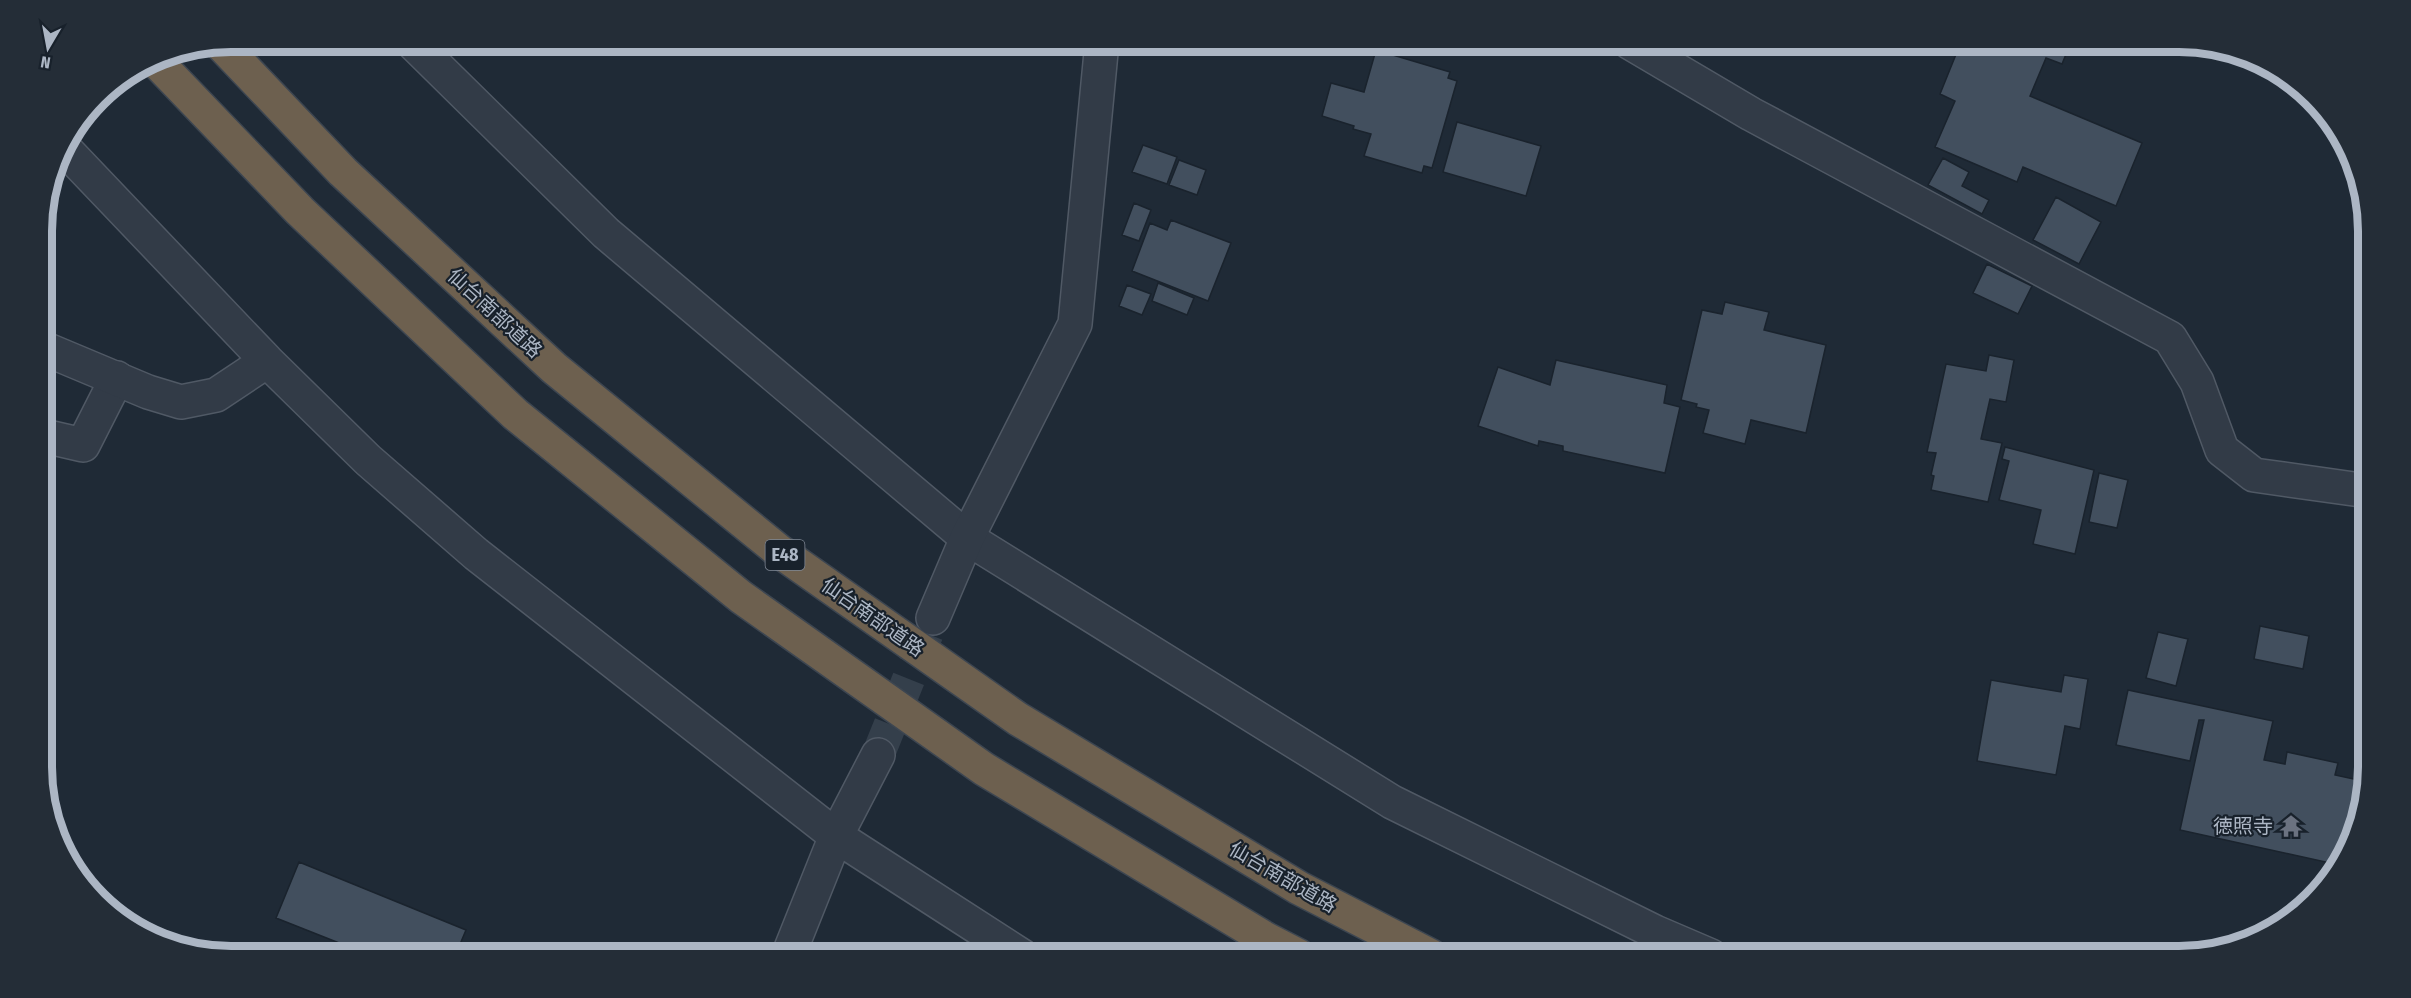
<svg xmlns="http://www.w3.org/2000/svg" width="2411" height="998" font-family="'Fira Sans Condensed','Noto Sans JP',sans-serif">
<rect width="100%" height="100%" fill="#1f2a36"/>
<path fill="#424f5e" stroke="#1a232d" stroke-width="1.5" d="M1961,42H2031L2028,47L2041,52L2045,42H2071L2062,64L2046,58L2030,96L2142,143L2116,206L2023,167L2017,182L1935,147L1955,101L1940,94Z
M2072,42H2098L2094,52Z
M1376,50L1450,72L1448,78L1457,81L1432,168L1424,166L1422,173L1364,156L1371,134L1353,129L1354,126L1322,116L1331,83L1364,92Z
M1457,122L1541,146L1526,196L1443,172Z
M1143,145L1177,157L1167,184L1132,172Z
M1943,158L1969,172L1962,186L1989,200L1982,214L1928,185Z
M1179,160L1206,170L1197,195L1169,185Z
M2056,197L2101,222L2079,264L2033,240Z
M1134,203L1151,210L1139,241L1122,235Z
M1171,220L1231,243L1208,301L1132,271L1150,223L1167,230Z
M1987,264L2032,286L2018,314L1973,293Z
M1158,283L1194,298L1187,315L1152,301Z
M1127,285L1151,294L1142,315L1119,306Z
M1725,302L1769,312L1764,330L1826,345L1806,433L1751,420L1745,444L1703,433L1709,410L1696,407L1697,404L1681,400L1702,310L1722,314Z
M1989,355L2014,360L2006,402L1990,399L1981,439L2002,443L1988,502L1931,490L1934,476L1931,475L1936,453L1927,452L1946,364L1986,371Z
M1556,360L1667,385L1664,403L1680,407L1665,473L1563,451V446L1539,441L1538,446L1478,426L1498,367L1550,385Z
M2005,447L2094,470L2075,554L2033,544L2041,510L1999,500L2009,461L2002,459Z
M2099,473L2128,480L2117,528L2089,522Z
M2260,626L2309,636L2303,669L2254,659Z
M2158,632L2188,639L2176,686L2146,678Z
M2064,675L2088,679L2080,729L2065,726L2056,775L1977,761L1991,680L2061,692Z
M2128,690L2273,721L2264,760L2285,764L2287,752L2338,763L2335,775L2363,781L2348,848L2339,865L2180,830L2204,720H2199L2190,761L2116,745Z
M299,862L466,930L455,956H372L276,918Z"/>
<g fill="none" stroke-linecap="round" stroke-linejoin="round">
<path stroke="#343f4b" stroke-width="33" stroke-dasharray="33 16" stroke-linecap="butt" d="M878,755L930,626"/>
<g stroke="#505965" stroke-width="36">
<path id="minor" d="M412,42L606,233L967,538L1392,802L1655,932L1711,956
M1629,42L1751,114L2170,338L2197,382L2222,450L2254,475L2368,491
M44,436L83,445L117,378"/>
</g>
<g stroke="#505965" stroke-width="36">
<path id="tertiary" d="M62,146L267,361L368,460L476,554L836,836L1022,956
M43,348L148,392L181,402L216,395L267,361
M933,618L967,538L1075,324L1102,42
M788,956L836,836L878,755"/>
</g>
<g stroke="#3d4651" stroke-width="36">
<path id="motorway" d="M221,44L343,172L554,368L779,551L1018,719L1299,888L1431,956
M154,59L300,211L515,414L741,597L984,769L1266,939L1299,956"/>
</g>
<use href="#minor" stroke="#323b47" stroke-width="33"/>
<use href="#tertiary" stroke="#323b47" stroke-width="33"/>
<use href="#motorway" stroke="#6d604f" stroke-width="33"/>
</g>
<defs>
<g id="temple-bare" transform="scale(1.8)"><path d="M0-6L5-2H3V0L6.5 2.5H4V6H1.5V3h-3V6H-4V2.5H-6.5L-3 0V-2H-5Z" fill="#6b7280" stroke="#18212b" stroke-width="2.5" paint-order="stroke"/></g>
</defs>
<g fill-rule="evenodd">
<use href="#temple-bare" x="2291" y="826"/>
</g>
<g text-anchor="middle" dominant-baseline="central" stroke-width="4.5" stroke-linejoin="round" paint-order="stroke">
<rect fill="#18212b" stroke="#808996" stroke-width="1.5" x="765.5" y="540" width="39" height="30" rx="4.5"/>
<g font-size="18" font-weight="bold" fill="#acb6c4">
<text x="785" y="555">E48</text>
</g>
<g font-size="20" fill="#acb6c4" stroke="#18212b">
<text transform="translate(495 313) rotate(43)">仙台南部道路</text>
<text transform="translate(873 617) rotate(35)">仙台南部道路</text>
<text transform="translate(1283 877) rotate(30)">仙台南部道路</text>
</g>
<g font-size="20" fill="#acb6c4" stroke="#18212b" text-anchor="end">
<text x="2273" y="826">徳照寺</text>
</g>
</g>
<path d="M0 0H2411V998H0ZM231 52H2179A179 179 0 0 1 2358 231V767A179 179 0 0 1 2179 946H231A179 179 0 0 1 52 767V231A179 179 0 0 1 231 52Z" fill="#242d37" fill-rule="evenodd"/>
<path fill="none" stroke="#acb6c4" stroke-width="8" d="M231 52H2179A179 179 0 0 1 2358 231V767A179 179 0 0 1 2179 946H231A179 179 0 0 1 52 767V231A179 179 0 0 1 231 52Z"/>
<g transform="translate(48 48) rotate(190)" stroke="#18212b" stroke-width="4.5" paint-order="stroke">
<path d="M0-4.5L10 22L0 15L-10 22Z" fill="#acb6c4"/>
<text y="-9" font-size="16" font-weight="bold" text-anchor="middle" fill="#acb6c4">N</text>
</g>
</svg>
